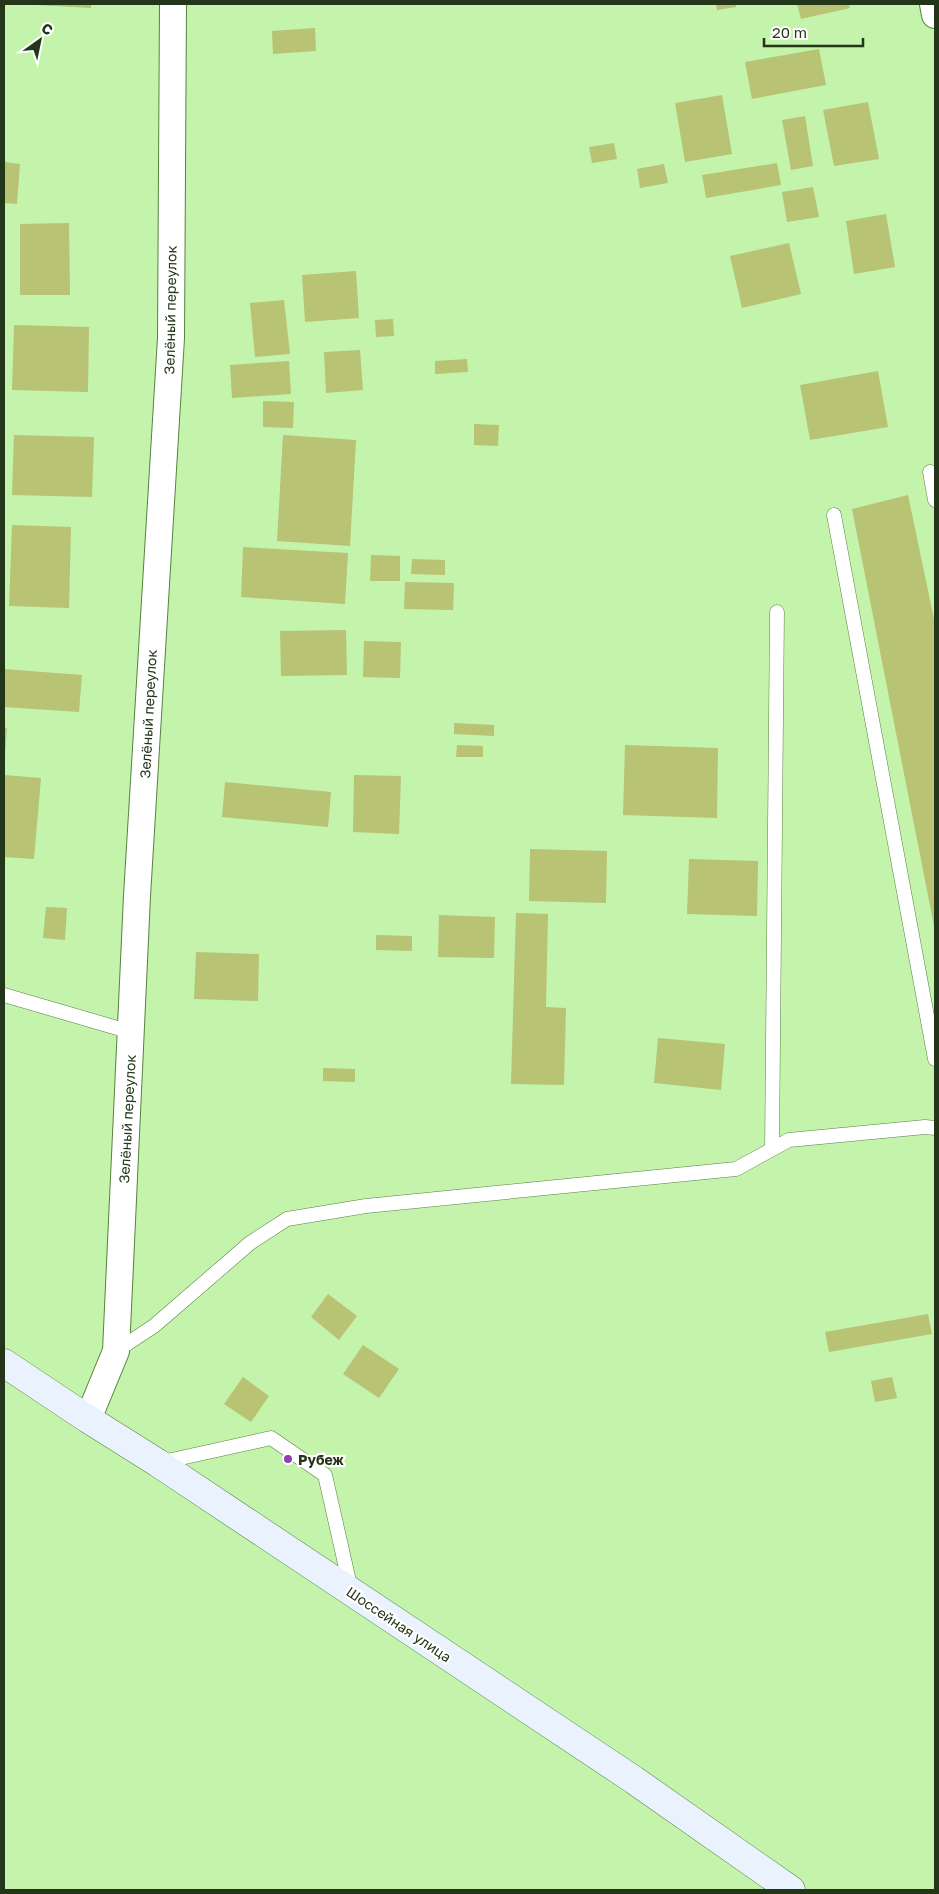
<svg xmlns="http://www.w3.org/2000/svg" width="939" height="1894" font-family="'Golos Text',sans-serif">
<rect width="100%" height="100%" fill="#c4f3ac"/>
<path fill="#b8c373" d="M36,4H91V8L36,5Z
M716,4H736V7L717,10Z
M797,4H849L850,8L801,19Z
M315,28L316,51L273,54L272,31Z
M819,49L826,85L752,99L745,62Z
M722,95L732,154L685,162L675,103Z
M868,102L879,159L834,166L823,110Z
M805,116L813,166L791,170L782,120Z
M614,143L617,159L592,163L589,147Z
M4,162L20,164L17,204L4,203Z
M777,163L781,185L706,198L702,175Z
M664,164L668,183L640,188L637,169Z
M813,187L819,217L787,222L782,192Z
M886,214L895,267L854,274L846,221Z
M69,223L70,295H20V224Z
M789,243L801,294L742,308L730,256Z
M356,271L359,318L305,322L302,275Z
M284,300L290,354L255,357L250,303Z
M393,319L394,336L376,337L375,320Z
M14,325L89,327L88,392L12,390Z
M360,350L363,390L326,393L324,352Z
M467,359L468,372L435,374V361Z
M289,361L291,394L232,398L230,365Z
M878,371L888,427L810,440L800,385Z
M263,401L294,402L293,428L263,427Z
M474,424L499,425L498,446L474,445Z
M14,435L94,437L92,497L12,495Z
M283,435L356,440L350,546L277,541Z
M908,495L935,624L934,926L852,509Z
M12,525L71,527L69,608L9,606Z
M243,547L348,553L345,604L241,597Z
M371,555L400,556V581H370Z
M412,559L445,560V575L411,574Z
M405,582L454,583L453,610L404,609Z
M346,630L347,675L281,676L280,631Z
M364,641L401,642L400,678L363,677Z
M4,669L82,675L79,712L4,707Z
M454,723L494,725V736L454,734Z
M4,727L7,728L5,755H4Z
M457,745L483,746V757H456Z
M625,745L718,748L717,818L623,815Z
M4,775L41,778L34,859L4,857Z
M354,775L401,776L399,834L353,832Z
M225,782L331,792L328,827L222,817Z
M530,849L607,851L606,903L529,901Z
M689,859L758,861L757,916L687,914Z
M46,907L67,908L65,940L43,938Z
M516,913L548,914L546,1007L566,1008L564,1085L511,1084Z
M439,915L495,917L494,958L438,957Z
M376,935L412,936V951L376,950Z
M196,952L259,954L258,1001L194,999Z
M658,1038L725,1044L721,1090L654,1083Z
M323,1068L355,1069V1082L323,1081Z
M328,1294L357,1316L339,1340L311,1317Z
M928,1314L932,1334L829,1352L825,1332Z
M363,1345L399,1369L379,1398L343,1374Z
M243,1377L269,1396L251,1422L224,1404Z
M892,1377L897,1398L875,1402L871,1381Z"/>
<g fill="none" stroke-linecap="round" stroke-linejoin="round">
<g stroke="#588240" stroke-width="15">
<path id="lane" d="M930,472L935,500
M834,515L935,1059
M4,995L131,1032
M772,1149L777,612
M116,1351L154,1326L250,1243L287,1219L366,1206L736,1169L789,1140L925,1127L935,1128
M158,1463L271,1438L325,1475L351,1590"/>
</g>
<g stroke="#588240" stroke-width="28">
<path id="street" d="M933,4L935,15
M88,1419L116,1351L137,896L171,338L173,4"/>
</g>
<g stroke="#588240" stroke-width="29">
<path id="secondary" d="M4,1363L88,1419L158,1463L634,1780L791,1890"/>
</g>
<use href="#lane" stroke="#fff" stroke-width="14"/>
<use href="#street" stroke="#fff" stroke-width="26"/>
<use href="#secondary" stroke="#e9f2fd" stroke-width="28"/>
</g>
<circle fill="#9040af" stroke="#fff" stroke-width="2" cx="288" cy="1459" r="5"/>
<g text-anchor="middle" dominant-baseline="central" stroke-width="4.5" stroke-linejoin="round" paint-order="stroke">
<g font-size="14" fill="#24361a" stroke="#fff">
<text transform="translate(170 310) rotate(-89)">Зелёный переулок</text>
<text transform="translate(148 714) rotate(-87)">Зелёный переулок</text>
<text transform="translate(127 1119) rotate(-87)">Зелёный переулок</text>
<text transform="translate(399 1624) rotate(34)">Шоссейная улица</text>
</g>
<g font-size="14" font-weight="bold" fill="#24361a" stroke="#fff" text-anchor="start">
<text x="298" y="1459">Рубеж</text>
</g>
</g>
<rect width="939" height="1894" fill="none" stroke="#24361a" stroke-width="10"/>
<g transform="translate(40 40) rotate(33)" stroke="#ffffff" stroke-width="4" paint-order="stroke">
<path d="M0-4L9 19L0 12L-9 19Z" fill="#24361a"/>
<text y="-8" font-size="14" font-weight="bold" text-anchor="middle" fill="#24361a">С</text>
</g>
<path d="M764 38v8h99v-8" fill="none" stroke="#24361a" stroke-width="2.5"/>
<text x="772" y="38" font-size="15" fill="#24361a" stroke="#ffffff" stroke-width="4" paint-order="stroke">20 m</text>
</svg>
